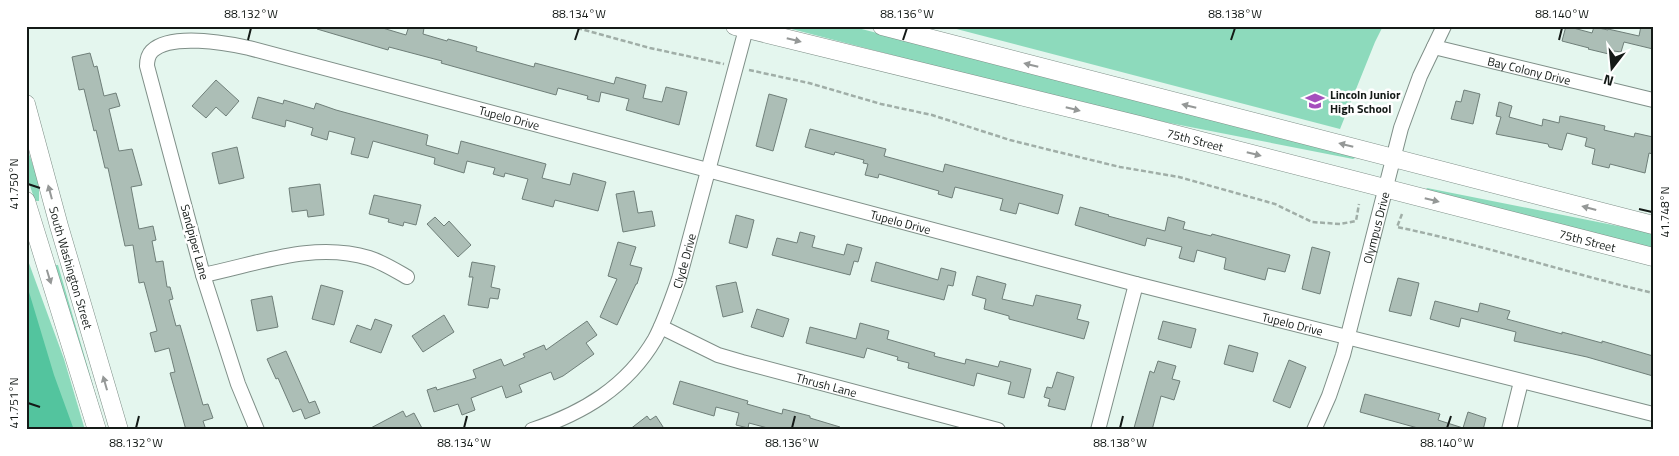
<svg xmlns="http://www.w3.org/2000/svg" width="1679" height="456" font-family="'Titillium Web',sans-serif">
<rect width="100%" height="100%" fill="#e4f6ee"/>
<path fill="#8ddabc" d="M780,26H850L1357,157L1353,159L1144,118L1062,99Z
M945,26H1383L1375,42L1340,129Z
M26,144L39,184V201H35L26,174Z
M1427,188L1653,233V249L1425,190Z
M26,255L64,359L85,430H26Z
M54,265H58L106,430H104Z"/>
<path fill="#53c49e" d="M26,282L54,375L74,430H26Z"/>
<path fill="#acbeb6" stroke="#6f7f79" d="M318,26H376L406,35L409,26H418L424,28L423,34L447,41L448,39L477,47L476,51L534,67L535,63L614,84L616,77L646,85L643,98L662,102L666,87L687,92L679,125L626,110L629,99L601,92L599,102L587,99L588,96L558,88L556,95L441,63L442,61L389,47L388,50L317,29Z
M1566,26L1592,33L1594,27L1608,30V29L1639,36L1641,26H1653V49L1624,42L1621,52L1614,51L1613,55L1588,49L1589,48L1562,41Z
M90,53L94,67L97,66L104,96L116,93L120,106L109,109L119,151L132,149L142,185L131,187L139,229L153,226L156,240L152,241L156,262L163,261L167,287H170L173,299L169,300L176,326L180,325L203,405L208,404L213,418L203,421L206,430H186L170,373L175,372L169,348L155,352L150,333L157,331L144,282L139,283L133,245L125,246L108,168H105L96,130L94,131L84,89L79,90L72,57Z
M216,80L239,101L226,116L216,107L206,118L192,106Z
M1464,90L1480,94L1473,124L1451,119L1456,101L1461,102Z
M769,94L787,99L773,151L756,146Z
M258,97L283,104L284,100L314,109L316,103L336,110L428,135L426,145L458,154L461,141L546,164L542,178L570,185L573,173L606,182L598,211L555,200L553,207L522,199L528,179L505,173L504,177L493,174L495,168L467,161L464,173L434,164L435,158L373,141L368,158L351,154L355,138L329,131L327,140L311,135L313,128L286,120L285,127L252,118Z
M1499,102L1512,106L1509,117L1542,126L1543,119L1559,123L1560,116L1605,126L1604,130L1634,137L1635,133L1653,137V154L1649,153L1645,173L1610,164L1609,168L1592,164L1595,149L1585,146L1587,138L1567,133L1562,150L1549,147L1548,144L1496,134L1501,117L1496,116Z
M810,129L886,149L884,156L943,172L945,164L1063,195L1058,214L1019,203L1016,214L1000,210L1003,199L955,187L952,198L938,194L939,191L879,174L878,178L865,175L868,164L863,163L864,160L835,152L834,155L805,147Z
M237,147L244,178L219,184L212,153Z
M320,184L324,215L308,217L307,210L292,212L289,188Z
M634,191L638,213L652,211L655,226L623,232L616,194Z
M374,195L421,205L416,225L404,222L403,226L388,222L389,219L369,214Z
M1080,207L1109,215L1108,216L1165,231L1168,217L1185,222L1183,229L1211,236L1212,234L1290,255L1285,272L1268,268L1265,280L1224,269L1226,258L1197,250L1194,262L1179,258L1182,247L1147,238L1145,246L1075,225Z
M736,215L754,220L747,248L729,243Z
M435,217L444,226L449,221L471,245L458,257L427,224Z
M800,232L815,236L812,247L844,255L847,244L862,248L858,262L854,261L850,275L772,255L777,238L797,243Z
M618,242L636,247L630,265L642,268L637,284H636L617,325L600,317L617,279L608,276Z
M1312,247L1330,252L1320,294L1302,289Z
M472,262L495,266L491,287L500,289L498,299L490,298L488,308L468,305L473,277H469Z
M876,262L938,280L941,268L956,272L953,286L948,285L944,300L871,281Z
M977,276L1006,284L1002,299L1033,306L1036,295L1081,305L1077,319L1089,322L1084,339L1009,319V316L984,309L986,299L972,295Z
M1398,278L1419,283L1411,316L1389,311Z
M736,282L743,312L723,317L716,286Z
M321,285L343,291L334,325L312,319Z
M272,296L278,327L257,331L251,300Z
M1435,301L1478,312L1480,303L1510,311L1507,319L1562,334V332L1602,343V341L1653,356V376L1587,357L1514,341L1516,332L1461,318L1459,327L1430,319Z
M757,309L789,319L783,337L751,327Z
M444,315L454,332L423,352L412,336Z
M375,319L392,325L381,353L350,342L357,325L371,330Z
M587,321L597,335L586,343L594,354L563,376L554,380L551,372L519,385L522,392L506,398L502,386L471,398L475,410L462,415L458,404L434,412L427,390L436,387L437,390L476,378L473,370L501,359L504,366L525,357L523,354L544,345L546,350Z
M1163,321L1196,329L1191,348L1158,339Z
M860,323L889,331L887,339L935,353L934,356L965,364L966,359L998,367L1000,361L1031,369L1024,398L1008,394L1011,382L977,373L974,386L908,368L909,363L897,360L898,357L867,348L864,358L806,343L810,327L856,339Z
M1229,345L1258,353L1253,372L1224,364Z
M286,351L309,403L315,401L320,413L305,419L301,409L293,412L278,378L276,379L267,359Z
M1289,360L1306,367L1290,408L1273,401Z
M1158,361L1176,366L1172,379L1180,381L1174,400L1161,396L1152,430L1134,428L1150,371L1154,373Z
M1057,372L1074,377L1065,410L1048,406L1050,399L1044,397L1047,387L1052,388Z
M680,381L748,401L747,404L782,414L783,409L810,416V418L840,427V430H775L749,423L748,428L736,425L739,413L716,407L714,416L673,404Z
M1365,394L1440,414L1438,420L1463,428L1468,412L1486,418L1483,430H1425L1360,412Z
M403,411L406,417L414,413L423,430H367Z
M647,416L650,420L656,416L665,430H629Z"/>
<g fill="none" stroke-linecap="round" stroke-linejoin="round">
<g stroke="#7f8f88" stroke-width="16">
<g id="minor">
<path id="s1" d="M1434,47L1653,100"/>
<path d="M203,275C258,264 313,241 369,258C382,262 395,270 407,277"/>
<path id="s2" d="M661,327L718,355L742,362L998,430"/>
<path id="s3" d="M257,430L238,384L203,275L147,66C147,60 148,55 152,51C171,33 226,43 249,48L1136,284L1653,414"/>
<path id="s4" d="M532,430C583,413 627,387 655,339C665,320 672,299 679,279L746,29"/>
<path d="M1098,430L1136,284"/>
<path id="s5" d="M1314,430L1329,396L1343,355L1401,128L1420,76L1444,26"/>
<path d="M1509,430L1521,382"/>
</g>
</g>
<g stroke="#7f8f88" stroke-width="19">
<g id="major">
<path id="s6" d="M735,26L1139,125L1653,257"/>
<path d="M882,26L1653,225"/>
<path id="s7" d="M26,104L59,226L119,430"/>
<path d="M26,201L97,430"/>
</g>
</g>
<path stroke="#a0aea7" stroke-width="2.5" stroke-dasharray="5 2.5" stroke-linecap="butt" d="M570,26L650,48L724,64
M749,70L809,83L881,104L932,115L1010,140L1046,149L1120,167L1179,177L1275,204L1312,222L1340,224L1356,221L1359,204
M1402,214L1397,227C1484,245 1567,273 1653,293"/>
<use href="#minor" stroke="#fff" stroke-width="14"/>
<use href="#major" stroke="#fff" stroke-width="18"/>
</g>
<defs><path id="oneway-solid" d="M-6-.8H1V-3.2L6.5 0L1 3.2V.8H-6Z" transform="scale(1.25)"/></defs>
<g fill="#959897">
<use href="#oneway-solid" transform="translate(794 40) rotate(14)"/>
<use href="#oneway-solid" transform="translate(1031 65) rotate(-166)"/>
<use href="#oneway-solid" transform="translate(1189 106) rotate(-166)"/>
<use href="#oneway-solid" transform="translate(1073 109) rotate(14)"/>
<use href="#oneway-solid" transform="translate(1346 145) rotate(-166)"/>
<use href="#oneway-solid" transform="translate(1254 154) rotate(14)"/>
<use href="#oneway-solid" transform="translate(50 192) rotate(-105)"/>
<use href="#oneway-solid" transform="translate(1432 200) rotate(14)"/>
<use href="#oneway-solid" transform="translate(1589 208) rotate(-165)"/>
<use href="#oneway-solid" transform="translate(49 277) rotate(73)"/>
<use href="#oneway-solid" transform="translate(105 383) rotate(-106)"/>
</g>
<path fill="none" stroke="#141a17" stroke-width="2" d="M248,40L251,28M575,40L579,28M903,40L907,28M1231,40L1235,28M1559,40L1562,28M28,184L40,188M1639,209L1652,212M28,403L40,407M136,428L139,416M464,428L467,416M792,428L795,416M1120,428L1123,416M1447,428L1451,416"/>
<defs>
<g id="school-bare" transform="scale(1.5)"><path d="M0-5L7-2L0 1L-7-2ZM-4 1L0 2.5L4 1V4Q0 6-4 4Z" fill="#a54fbd" stroke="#fff" stroke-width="2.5" paint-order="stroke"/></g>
</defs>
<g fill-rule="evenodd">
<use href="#school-bare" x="1315" y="101"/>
</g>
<g text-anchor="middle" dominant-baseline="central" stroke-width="5" stroke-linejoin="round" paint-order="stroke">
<g font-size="12" fill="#141a17" stroke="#fff">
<text stroke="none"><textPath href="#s1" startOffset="98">Bay Colony Drive</textPath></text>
<text stroke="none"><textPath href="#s3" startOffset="766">Tupelo Drive</textPath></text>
<text stroke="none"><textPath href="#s6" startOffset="474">75th Street</textPath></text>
<text stroke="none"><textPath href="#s3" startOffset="1171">Tupelo Drive</textPath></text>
<text stroke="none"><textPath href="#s5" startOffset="212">Olympus Drive</textPath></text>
<text stroke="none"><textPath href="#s6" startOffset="879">75th Street</textPath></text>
<text transform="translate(195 242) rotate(75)">Sandpiper Lane</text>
<text stroke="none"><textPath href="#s4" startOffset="240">Clyde Drive</textPath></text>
<text stroke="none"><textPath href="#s7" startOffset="170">South Washington Street</textPath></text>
<text stroke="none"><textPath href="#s3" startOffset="1576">Tupelo Drive</textPath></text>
<text stroke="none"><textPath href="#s2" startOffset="176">Thrush Lane</textPath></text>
</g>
<g font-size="12" font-weight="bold" fill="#141a17" stroke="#fff" text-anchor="start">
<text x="1330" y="94">Lincoln Junior<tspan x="1330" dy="14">High School</tspan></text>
</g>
</g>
<rect width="1679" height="456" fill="none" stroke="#ffffff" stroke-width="55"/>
<g transform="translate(1612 68) rotate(196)" stroke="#ffffff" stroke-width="4" paint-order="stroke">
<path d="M0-4L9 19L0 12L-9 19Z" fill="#141a17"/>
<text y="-8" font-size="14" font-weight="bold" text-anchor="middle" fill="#141a17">N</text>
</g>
<rect x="28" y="28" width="1624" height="400" fill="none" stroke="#141a17" stroke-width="2"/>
<g font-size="12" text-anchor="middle" fill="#141a17">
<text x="251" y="18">88.132°W</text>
<text x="579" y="18">88.134°W</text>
<text x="907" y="18">88.136°W</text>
<text x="1235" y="18">88.138°W</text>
<text x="1562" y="18">88.140°W</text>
<text transform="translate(14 184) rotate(-90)" y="4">41.750°N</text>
<text transform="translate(1665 212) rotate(-90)" y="4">41.748°N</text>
<text transform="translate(14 403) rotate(-90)" y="4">41.751°N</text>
<text x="136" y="447">88.132°W</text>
<text x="464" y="447">88.134°W</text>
<text x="792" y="447">88.136°W</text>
<text x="1120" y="447">88.138°W</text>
<text x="1447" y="447">88.140°W</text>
</g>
</svg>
